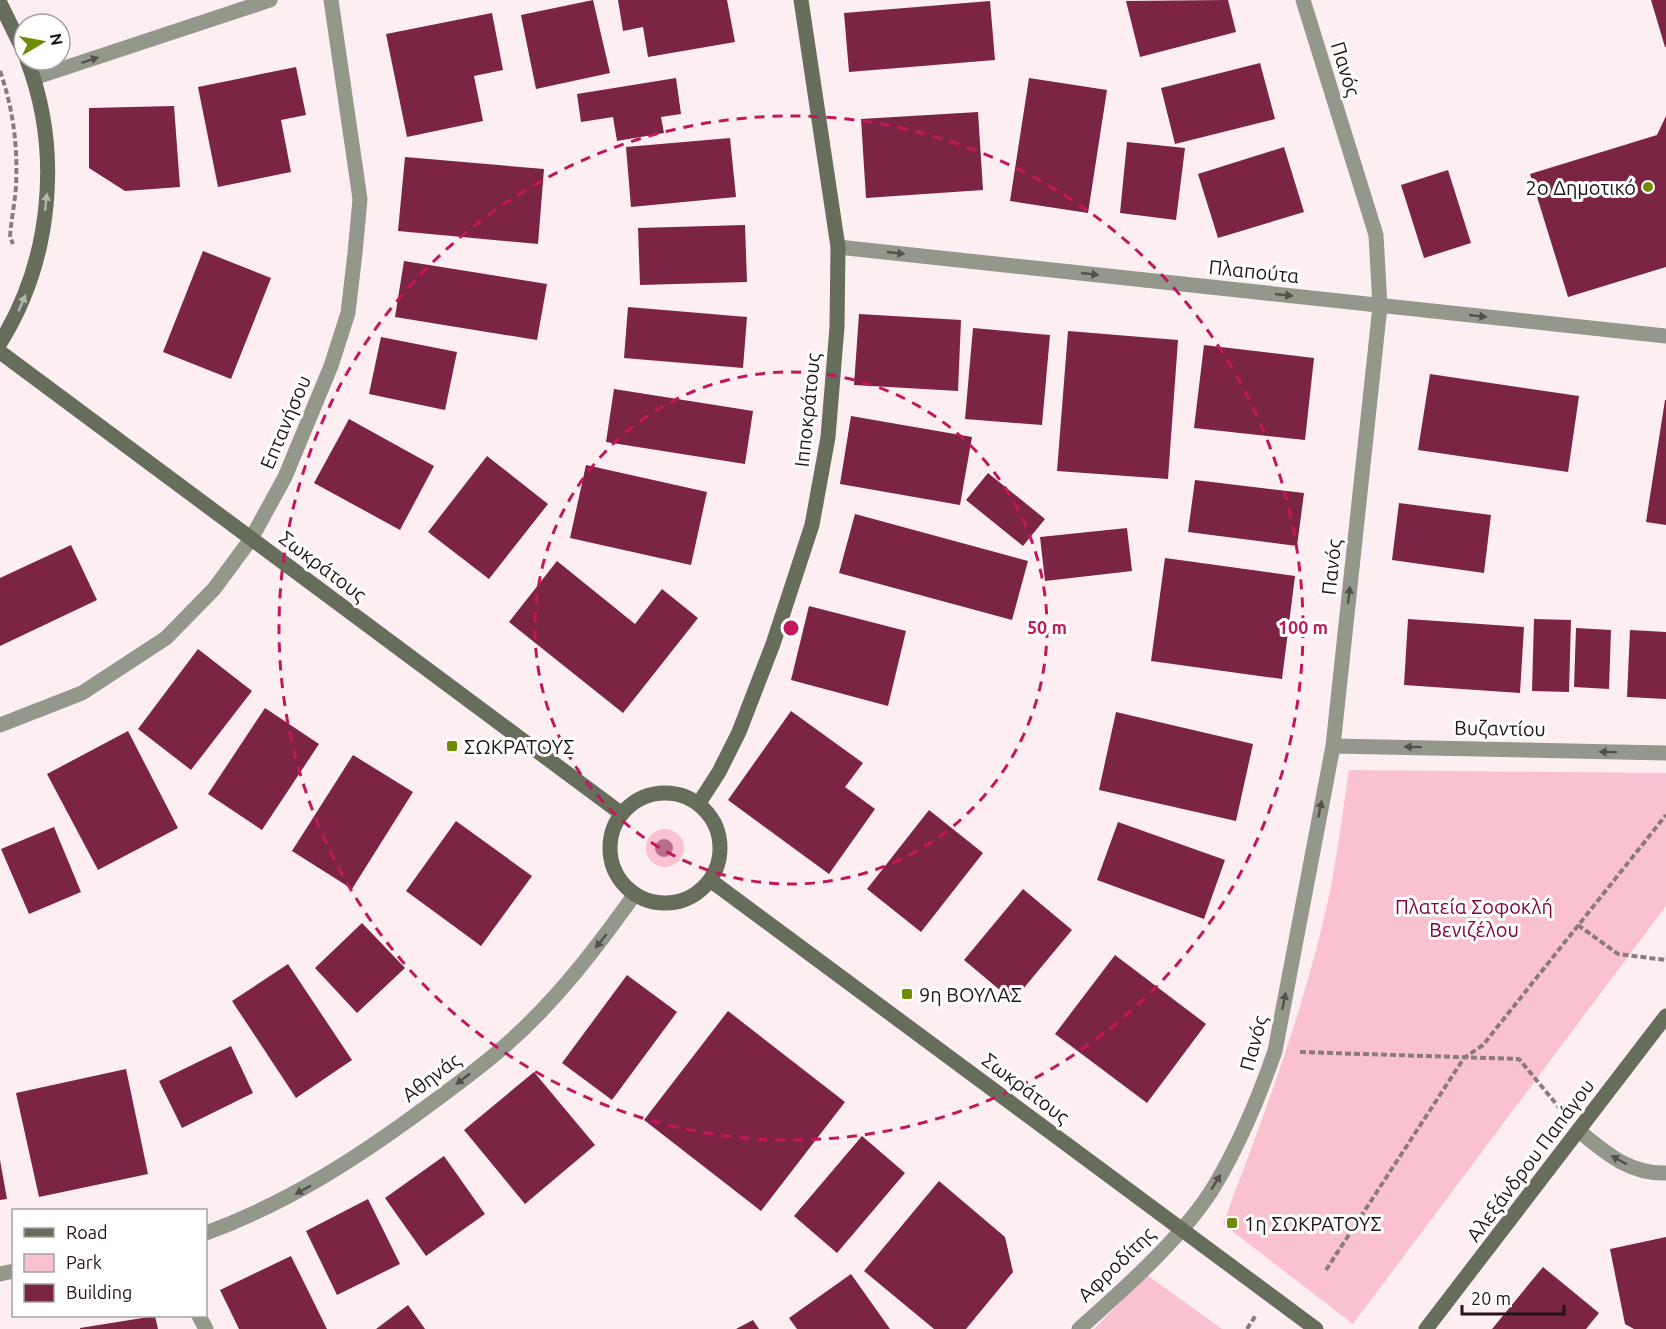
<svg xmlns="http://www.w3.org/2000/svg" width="1666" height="1329" font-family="Ubuntu,sans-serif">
<rect width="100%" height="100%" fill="#fdeef1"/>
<path fill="#fac2d0" d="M1349,770L1666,773V906L1353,1324L1223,1224C1264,1115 1306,1006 1330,891C1338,851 1343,810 1349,770Z
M646 848a19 19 0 1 1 38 0a19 19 0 1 1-38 0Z
M1147,1275L1222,1329H1094Z"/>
<path fill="#7b2443" d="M593,0L610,73L536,89L521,15Z
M618,0H727L735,42L648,57L643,27L623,31Z
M1228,0L1236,32L1140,57L1126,1Z
M1651,0H1666V47H1665Z
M990,1L995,60L849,72L844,13Z
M492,13L503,70L474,76L483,121L407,137L386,34Z
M1260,63L1275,119L1175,144L1161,88Z
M296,67L306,115L281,120L291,172L218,187L198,87Z
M676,78L681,114L661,117L664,133L617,141L613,117L581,122L577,94Z
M1029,78L1107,90L1088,213L1010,201Z
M174,106L180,187L125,191L89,168V108Z
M978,112L983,190L866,198L861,119Z
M1666,116V267L1568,297L1530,174L1657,135Z
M730,138L736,197L631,207L626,147Z
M1127,142L1185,148L1176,220L1120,213Z
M1284,147L1304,212L1218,238L1198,174Z
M405,157L544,169L538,244L398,231Z
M1448,170L1471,243L1424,258L1401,185Z
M745,225L747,282L640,285L638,228Z
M203,251L271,278L231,379L163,352Z
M404,261L547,284L537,340L395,317Z
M628,307L747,317L743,368L624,358Z
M859,314L961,320L958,391L854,385Z
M973,328L1050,335L1042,425L965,419Z
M1068,331L1178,340L1168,479L1057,471Z
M381,337L457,352L445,410L369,394Z
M1204,345L1314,358L1305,440L1194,428Z
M1430,374L1579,396L1568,472L1418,450Z
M614,389L753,411L745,464L606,442Z
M1665,400H1666V525L1646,522Z
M851,416L972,437L960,505L840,484Z
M349,419L434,466L400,530L314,483Z
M487,456L548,504L489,579L428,532Z
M586,465L707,492L691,565L570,538Z
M988,473L1045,519L1023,546L966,500Z
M1195,480L1304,493L1297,546L1188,532Z
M1399,503L1491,515L1484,573L1392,560Z
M855,514L1028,561L1012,620L839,573Z
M1127,528L1132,571L1045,581L1040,537Z
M71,545L97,600L0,646V578Z
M1165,558L1295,576L1282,679L1151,661Z
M557,561L635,624L662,589L698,618L623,713L509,622Z
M809,606L906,631L888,706L791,680Z
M1408,619L1524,627L1520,693L1404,685Z
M1534,619L1571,620L1569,692L1532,691Z
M1576,628L1611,630L1609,689L1574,687Z
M1630,630L1666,632V699L1627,697Z
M198,649L252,691L191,770L138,729Z
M265,708L319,744L262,830L208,794Z
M791,711L863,763L845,787L875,809L829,874L728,800Z
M1116,712L1253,744L1236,821L1099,790Z
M128,731L178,828L98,870L47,774Z
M353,755L413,792L352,889L292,851Z
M929,810L983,853L921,932L867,889Z
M456,821L532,876L481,946L406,891Z
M1118,822L1225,860L1204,919L1097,880Z
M54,827L81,892L29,914L1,849Z
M1023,889L1072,930L1013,1001L964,960Z
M362,923L405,968L357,1013L315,968Z
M1115,955L1206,1024L1147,1103L1055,1034Z
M288,964L352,1060L296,1098L232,1001Z
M627,975L677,1012L612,1100L562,1063Z
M728,1011L845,1102L761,1211L644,1120Z
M231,1046L253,1093L182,1128L159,1081Z
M126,1069L148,1174L39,1197L16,1093Z
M534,1072L595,1145L525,1204L464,1130Z
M862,1136L905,1173L837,1253L794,1216Z
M444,1156L485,1214L426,1256L385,1198Z
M0,1160L7,1199L0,1200Z
M939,1181L1005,1237L1013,1272L966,1329H934L864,1271Z
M368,1199L400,1264L337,1295L306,1231Z
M1666,1237V1329H1634L1625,1324L1610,1249Z
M291,1256L327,1329H239L220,1290Z
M1543,1267L1599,1313L1586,1329H1492Z
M851,1274L890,1329H797L789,1318Z
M408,1305L425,1329H376Z
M155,1316L158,1329H80V1328Z
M753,1320L759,1329H736Z"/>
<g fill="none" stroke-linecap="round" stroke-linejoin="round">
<path stroke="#897b7e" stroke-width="4" stroke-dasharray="6 3" stroke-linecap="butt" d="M0,71C13,108 18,146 16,186C15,203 11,220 10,237L13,244
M1578,925L1618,954L1666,960
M1300,1052L1519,1059L1562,1111
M1326,1270L1464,1058L1483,1045L1666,815
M1247,1329L1256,1315"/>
<path stroke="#93988b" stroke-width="15" d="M34,78L270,0
M838,247L1666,336
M0,725L82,693L166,638L214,589L251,539L285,477L331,366L348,313L355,253L360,199L331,0
M1333,746L1666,753
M1579,1131C1606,1153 1629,1174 1666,1173
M206,1233C288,1203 359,1157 429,1105C456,1085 484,1065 508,1043C557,1000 597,947 635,894
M0,1274L14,1271
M199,1316L206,1329
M1079,1329C1122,1291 1186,1234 1215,1185C1240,1143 1259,1097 1275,1051L1333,746L1380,306L1376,235L1303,0"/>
<path stroke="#676d5b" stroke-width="15" d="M0,3L24,52
M0,343C52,260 62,151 27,60
M0,352L622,814
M610 848a55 55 0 1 1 110 0a55 55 0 1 1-110 0Z
M699,803L719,772L739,732L773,644L812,525L828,437L837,327L838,247L801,0
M710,880L1316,1329
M1426,1329L1666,1016"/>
</g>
<circle fill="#b76d8d" cx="664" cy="848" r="9"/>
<defs><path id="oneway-solid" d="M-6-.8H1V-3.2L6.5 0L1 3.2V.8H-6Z" transform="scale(1.5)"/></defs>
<g fill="#55504c">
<use href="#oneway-solid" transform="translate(90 60) rotate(-18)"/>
<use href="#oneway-solid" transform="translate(896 253) rotate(6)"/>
<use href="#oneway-solid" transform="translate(1090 274) rotate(6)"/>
<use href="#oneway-solid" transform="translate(1284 295) rotate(6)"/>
<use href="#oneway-solid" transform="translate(1478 316) rotate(6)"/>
<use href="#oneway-solid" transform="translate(1349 595) rotate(-84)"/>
<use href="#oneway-solid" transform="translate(1413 747) rotate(-179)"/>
<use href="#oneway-solid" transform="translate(1608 752) rotate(-179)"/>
<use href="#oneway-solid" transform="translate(1320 809) rotate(-79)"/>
<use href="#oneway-solid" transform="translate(601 941) rotate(129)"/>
<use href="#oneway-solid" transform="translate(1284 1001) rotate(-79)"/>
<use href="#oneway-solid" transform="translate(463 1079) rotate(142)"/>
<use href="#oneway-solid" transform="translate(1619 1160) rotate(-151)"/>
<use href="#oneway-solid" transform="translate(1216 1182) rotate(-59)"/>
<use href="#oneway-solid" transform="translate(303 1190) rotate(151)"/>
</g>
<g fill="#b3b6ad">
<use href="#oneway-solid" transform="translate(46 202) rotate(-84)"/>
<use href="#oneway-solid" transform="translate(22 303) rotate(-66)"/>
</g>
<g fill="none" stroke="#c2185b" stroke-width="3" stroke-dasharray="10 8">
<circle cx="791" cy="628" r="256"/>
<circle cx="791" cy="628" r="512"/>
</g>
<g fill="#708c07" stroke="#fff" stroke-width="2">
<circle cx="1648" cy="187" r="6"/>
<rect x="446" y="740" width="12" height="12" rx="3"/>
<rect x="901" y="988" width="12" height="12" rx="3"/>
<rect x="1226" y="1217" width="12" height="12" rx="3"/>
</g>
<g text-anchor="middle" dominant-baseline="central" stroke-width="6" stroke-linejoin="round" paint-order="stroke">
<g font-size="20" fill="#221518" stroke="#fff">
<text transform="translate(1346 69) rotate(73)">Πανός</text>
<text transform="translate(1254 271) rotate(6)">Πλαπούτα</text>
<text transform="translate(807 410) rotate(-84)">Ιπποκράτους</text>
<text transform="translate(285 422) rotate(-67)">Επτανήσου</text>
<text transform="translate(323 566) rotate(37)">Σωκράτους</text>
<text transform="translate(1331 567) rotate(-84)">Πανός</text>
<text transform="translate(1500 728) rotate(1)">Βυζαντίου</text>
<text transform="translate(1253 1043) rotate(-75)">Πανός</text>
<text transform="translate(431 1077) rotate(-37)">Αθηνάς</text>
<text transform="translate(1026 1088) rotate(37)">Σωκράτους</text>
<text transform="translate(1530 1160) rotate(-53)">Αλεξάνδρου Παπάγου</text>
<text transform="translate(1116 1264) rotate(-44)">Αφροδίτης</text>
</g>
<g font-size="20" fill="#221518" stroke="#fff" text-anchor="start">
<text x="1636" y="187" text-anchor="end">2ο Δημοτικό</text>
<text x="464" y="746">ΣΩΚΡΑΤΟΥΣ</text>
<text x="919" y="994">9η ΒΟΥΛΑΣ</text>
<text x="1244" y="1223">1η ΣΩΚΡΑΤΟΥΣ</text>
</g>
<g font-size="20" fill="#7e033c" stroke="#fff">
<text x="1474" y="906">Πλατεία Σοφοκλή<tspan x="1474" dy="23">Βενιζέλου</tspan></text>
</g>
</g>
<circle cx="791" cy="628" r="9" fill="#c2185b" stroke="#fff" stroke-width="3"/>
<g font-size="18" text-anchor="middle" font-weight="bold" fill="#c2185b" stroke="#fff" stroke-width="6" stroke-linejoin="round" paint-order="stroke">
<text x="1047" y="634">50 m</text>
<text x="1303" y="634">100 m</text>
</g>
<rect x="12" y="1209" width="195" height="108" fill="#ffffff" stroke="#a7a1a3" stroke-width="1.5"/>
<rect x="24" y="1228" width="30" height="9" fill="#676d5b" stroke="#a7a1a3" stroke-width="1.5"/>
<text x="66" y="1239" font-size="18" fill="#221518">Road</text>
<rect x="24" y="1254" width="30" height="18" fill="#fac2d0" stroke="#a7a1a3" stroke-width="1.5"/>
<text x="66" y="1269" font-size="18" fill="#221518">Park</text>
<rect x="24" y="1284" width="30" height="18" fill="#7b2443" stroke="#a7a1a3" stroke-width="1.5"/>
<text x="66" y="1299" font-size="18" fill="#221518">Building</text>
<g transform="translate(42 42) rotate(80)"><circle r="28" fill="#ffffff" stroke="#a7a1a3" stroke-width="1.5"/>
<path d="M0-4.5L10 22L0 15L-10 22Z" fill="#708c07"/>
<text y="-9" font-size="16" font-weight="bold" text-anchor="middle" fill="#221518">N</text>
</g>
<path d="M1462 1305v9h102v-9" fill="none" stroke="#221518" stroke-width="3"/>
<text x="1471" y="1305" font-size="18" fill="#221518" stroke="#ffffff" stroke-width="4.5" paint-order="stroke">20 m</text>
</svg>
